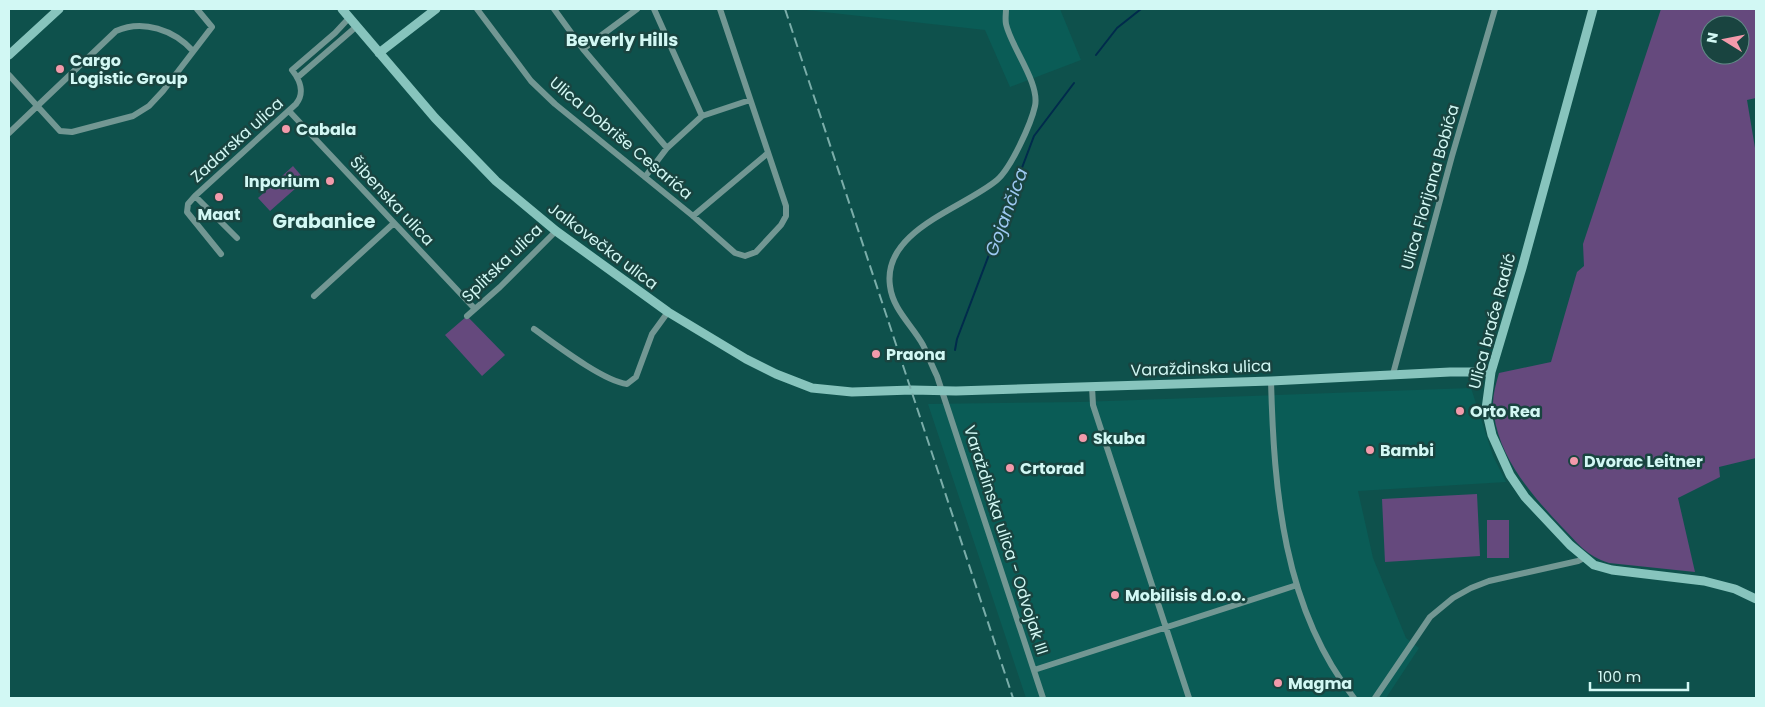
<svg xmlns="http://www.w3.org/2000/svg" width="1765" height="707" font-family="Poppins,sans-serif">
<rect width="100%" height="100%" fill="#0e514c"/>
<path fill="#0a5c56" d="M797,9H1060L1081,60L1010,87L985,30Z
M1471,388L1493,456L1506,482L1358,491L1373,558L1406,638L1419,648L1386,698H1026L928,404L1080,402Z"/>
<path fill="#65497d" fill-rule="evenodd" d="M1661,9H1756V98L1747,100L1756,154V458L1719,467L1720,477L1678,498L1695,572L1609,563C1586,556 1577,542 1561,526C1532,495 1500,459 1494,415C1491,401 1495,387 1499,373L1551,362L1577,272L1584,266L1583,244ZM1710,25H1740V55H1710Z
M293,166L305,180L270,211L258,198Z
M467,316L505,355L482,376L445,335Z
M1477,494L1480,556L1385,562L1382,499Z
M1487,520H1509V558H1487Z"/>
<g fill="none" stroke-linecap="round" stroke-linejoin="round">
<path stroke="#012b4c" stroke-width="2" d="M1096,55L1117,28L1141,9
M955,350L957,339L1034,136L1074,83"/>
<path stroke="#729793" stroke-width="6" d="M477,9L531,81L555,104L693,216L735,253L745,256L756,252L781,225L786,216V206L720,9
M554,9L583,49L667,148
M654,9L702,116
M1006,9C1006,14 1005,19 1006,24C1011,47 1040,83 1035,106C1031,124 1011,168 997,180C964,208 882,230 890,286C893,310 912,325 923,345C928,355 932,366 937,376L1043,698
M583,49L637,9
M9,75L60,131L72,132L133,116L149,106L163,91L212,27L197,9
M298,77L357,26
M289,111L475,309
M9,133L116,31C143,19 174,30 193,51
M645,177L667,148L702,116L750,100
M195,196L188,204L187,212L221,254
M693,216L768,153
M237,238L195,196L296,104C305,93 300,80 292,70L335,33L349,18
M314,296L394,223
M467,316L500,287L556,231
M534,329C555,344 603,381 627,384L636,377L652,334L668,312
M1393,374L1452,156L1495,9
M1271,381C1274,490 1283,608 1354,698
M1092,387L1093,405L1189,698
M1034,670L1297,585
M1375,698L1430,617L1453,598L1471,588L1489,581L1578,561L1584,558"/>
<path stroke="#87c4bd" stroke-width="9" d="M342,9L435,118L496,181L556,231L668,312L746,359L776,374L812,388L852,392L912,390L956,391L1271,381L1450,372H1491
M1593,9L1522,268L1491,372L1486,409L1492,435L1510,475L1525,497L1570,545L1594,565L1612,570L1704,581L1735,589L1756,599
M379,53L436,9
M9,55L59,9"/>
<path stroke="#7aada9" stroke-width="2" stroke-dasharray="10 5" stroke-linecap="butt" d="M785,9L1013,698"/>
</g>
<g fill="#f39aab" stroke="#194440" stroke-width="2">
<circle cx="60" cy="69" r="5"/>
<circle cx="286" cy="129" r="5"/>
<circle cx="330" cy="181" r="5"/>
<circle cx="219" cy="197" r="5"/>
<circle cx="876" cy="354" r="5"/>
<circle cx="1460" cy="411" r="5"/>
<circle cx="1083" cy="438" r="5"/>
<circle cx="1370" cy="450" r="5"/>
<circle cx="1574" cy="461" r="5"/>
<circle cx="1010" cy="468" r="5"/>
<circle cx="1115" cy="595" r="5"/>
<circle cx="1278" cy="683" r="5"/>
</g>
<g text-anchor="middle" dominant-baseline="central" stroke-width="5" stroke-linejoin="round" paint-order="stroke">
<g font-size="16" font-weight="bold" fill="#d2f8f4" stroke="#194440" text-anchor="start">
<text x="70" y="60">Cargo<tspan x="70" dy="18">Logistic Group</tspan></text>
<text x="296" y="129">Cabala</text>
<text x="320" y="181" text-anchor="end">Inporium</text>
<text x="219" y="214" text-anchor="middle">Maat</text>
<text x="886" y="354">Praona</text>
<text x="1470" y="411">Orto Rea</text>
<text x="1093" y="438">Skuba</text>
<text x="1380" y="450">Bambi</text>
<text x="1584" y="461">Dvorac Leitner</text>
<text x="1020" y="468">Crtorad</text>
<text x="1125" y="595">Mobilisis d.o.o.</text>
<text x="1288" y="683">Magma</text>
</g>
<g font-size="16" fill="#d2f8f4" stroke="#194440">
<text transform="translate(621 138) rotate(40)">Ulica Dobriše Cesarića</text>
<text transform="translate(237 140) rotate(-42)">Zadarska ulica</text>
<text transform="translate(1430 187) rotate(-74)">Ulica Florijana Bobića</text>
<text transform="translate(392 201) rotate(47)">Šibenska ulica</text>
<text transform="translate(603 246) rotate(37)">Jalkovečka ulica</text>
<text transform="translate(502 263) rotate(-44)">Splitska ulica</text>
<text transform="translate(1492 321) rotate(-75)">Ulica braće Radić</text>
<text transform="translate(1201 368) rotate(-2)">Varaždinska ulica</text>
<text transform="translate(1006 540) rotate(72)">Varaždinska ulica - Odvojak III</text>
</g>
<g font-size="18" font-weight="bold" fill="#d2f8f4" stroke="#194440">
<text x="622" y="39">Beverly Hills</text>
</g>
<g font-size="18" font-style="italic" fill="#9ec9f2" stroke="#194440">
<text transform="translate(1006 212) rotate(-70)">Gojančica</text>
</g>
<g font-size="19" font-weight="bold" fill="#d2f8f4" stroke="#194440">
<text x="324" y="221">Grabanice</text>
</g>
</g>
<rect width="1765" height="707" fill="none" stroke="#d2f8f4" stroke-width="20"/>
<g transform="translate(1725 40) rotate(280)"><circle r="24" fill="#194440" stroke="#638c88"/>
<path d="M0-4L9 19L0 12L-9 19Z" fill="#f39aab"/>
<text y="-8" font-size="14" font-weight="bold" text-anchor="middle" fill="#d2f8f4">N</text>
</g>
<path d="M1590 682v8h98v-8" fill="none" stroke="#d2f8f4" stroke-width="2.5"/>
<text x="1598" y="682" font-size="15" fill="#d2f8f4" stroke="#194440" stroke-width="4" paint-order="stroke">100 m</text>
</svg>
